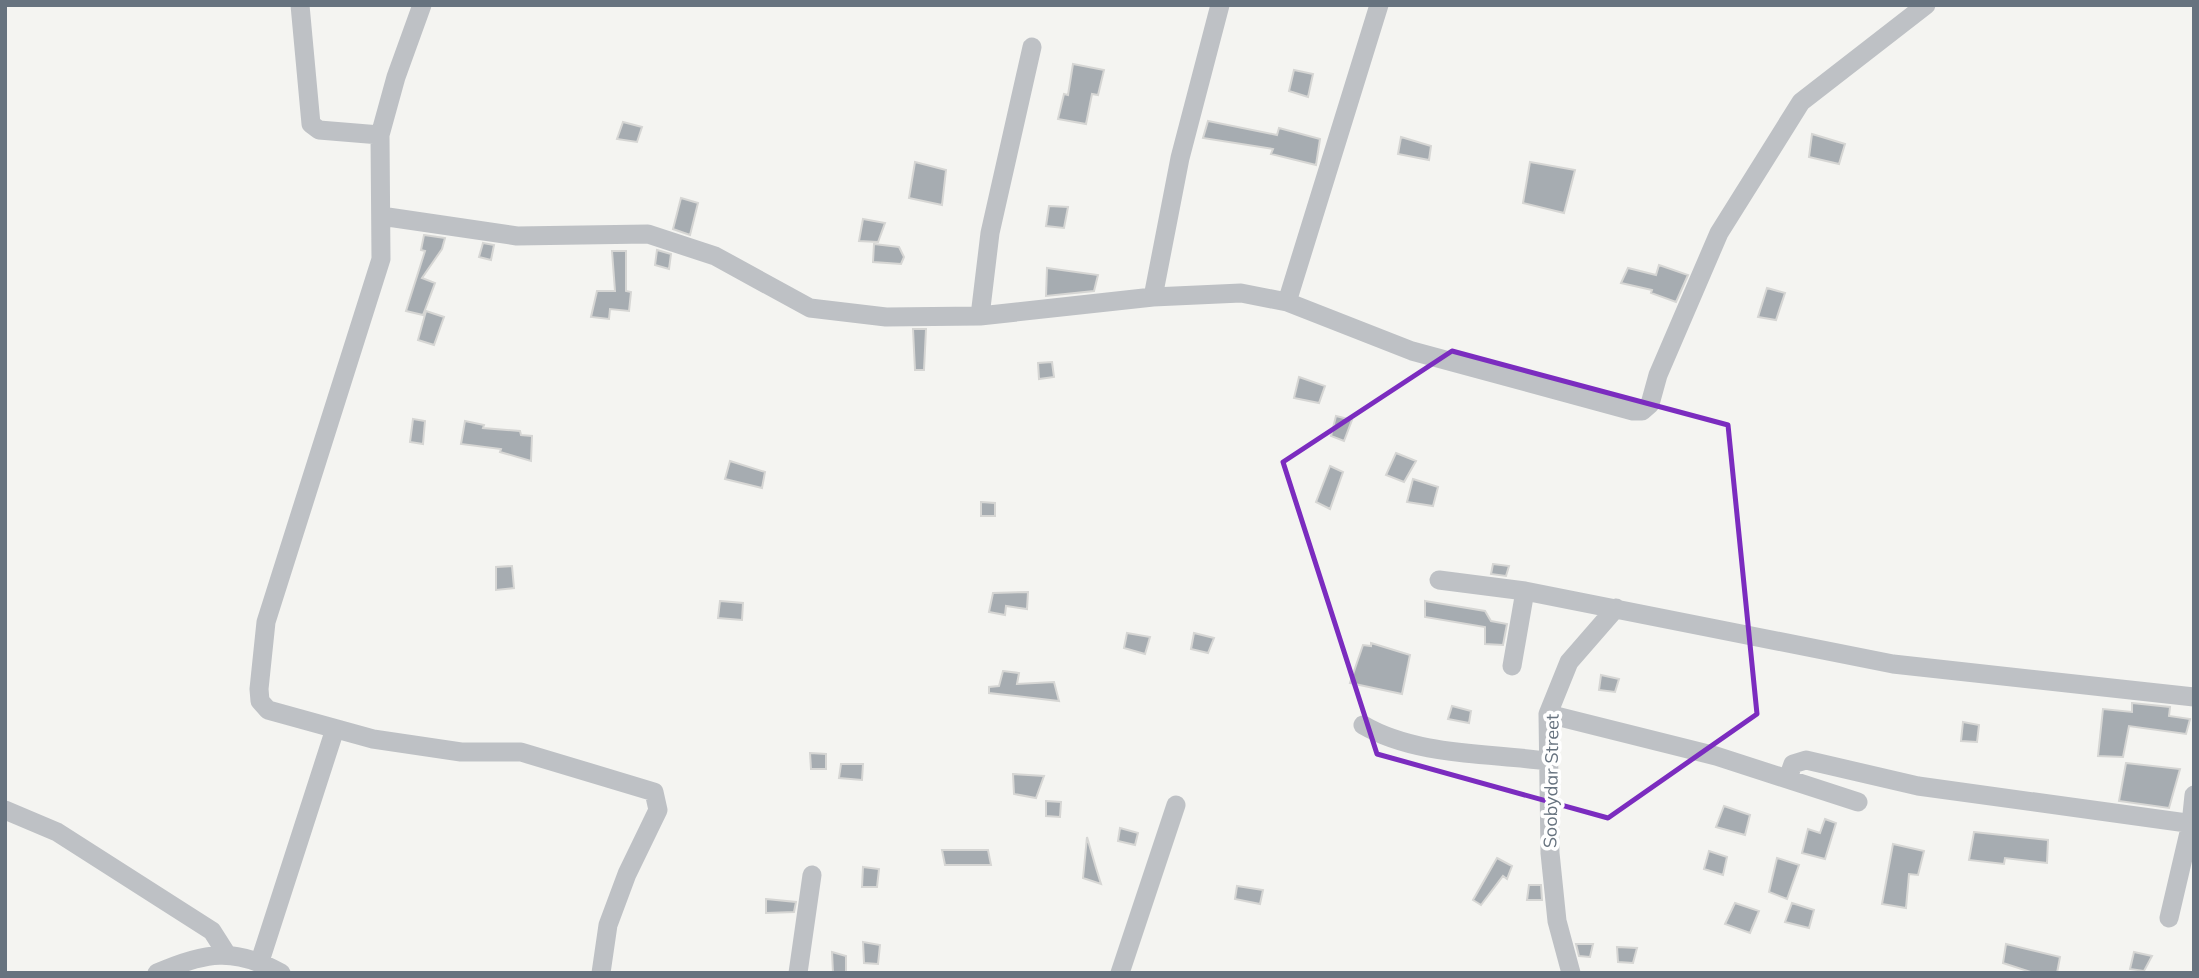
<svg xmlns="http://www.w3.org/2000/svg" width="2199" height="978" font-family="Mulish,sans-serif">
<rect width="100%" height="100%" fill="#f4f4f1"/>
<path fill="#a6acb1" stroke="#d6d6d4" stroke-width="2" d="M1073,64L1104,70L1098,95L1092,94L1086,124L1058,119L1064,94L1068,95Z
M1294,70L1313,74L1308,97L1289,91Z
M1208,121L1277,135L1279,128L1320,139L1316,165L1271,154L1273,149L1203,138Z
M623,122L642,127L637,142L617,139Z
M1812,134L1845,144L1839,164L1809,157Z
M1401,137L1431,146L1429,160L1398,154Z
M915,162L946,170L942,205L909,198Z
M1530,162L1575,170L1564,213L1523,203Z
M681,198L698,203L690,235L673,229Z
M1049,206L1068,207L1064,228L1046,226Z
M863,219L885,223L878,242L859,241Z
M424,235L445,238L442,249L422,278L435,283L423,315L406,311L425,251L421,250Z
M483,243L494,245L491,260L479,257Z
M874,244L899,247L904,257L901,264L873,262Z
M657,250L671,254L669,269L655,265Z
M612,251H626V291L631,292L629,311L610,309L609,319L591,317L597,291H615Z
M1659,265L1688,275L1676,302L1651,293L1652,290L1621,283L1628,268L1656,275Z
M1047,268L1098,275L1094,291L1046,296Z
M1767,288L1785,293L1776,320L1758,317Z
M426,311L444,317L434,345L418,340Z
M913,329H926L924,370H915Z
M1052,362L1054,377L1039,379L1038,363Z
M1299,377L1325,386L1319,403L1294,398Z
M1336,416L1352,420L1344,441L1331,436Z
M413,419L425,421L423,444L410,442Z
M465,421L484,425L483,428L520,431L521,435L532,436L531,461L500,452L501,449L461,444Z
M1396,453L1416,461L1404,482L1386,475Z
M730,461L765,472L762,488L725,479Z
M1330,466L1343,472L1330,509L1316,502Z
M1413,479L1438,487L1433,506L1407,502Z
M981,502L995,503V516H981Z
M1493,564L1509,566L1506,576L1491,574Z
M512,566L514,588L496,590V567Z
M1028,592L1027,609L1006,606L1005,615L989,612L993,593Z
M720,601L743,603L742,620L718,618Z
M1425,601L1485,611L1491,621L1507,624L1503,645L1485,644V627L1425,617Z
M1127,633L1150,637L1145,654L1124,648Z
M1194,633L1214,638L1208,653L1191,649Z
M1371,643L1410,655L1402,694L1350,683L1363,645L1371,646Z
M1003,671L1019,673L1017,684L1054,682L1059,701L989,693V687L999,686Z
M1601,675L1619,679L1615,692L1599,690Z
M2132,703L2170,707L2169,716L2190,719L2186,734L2129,726L2123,757L2098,756L2103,709L2132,712Z
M1452,706L1471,711L1469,723L1448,719Z
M1963,722L1979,725L1977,742L1961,741Z
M810,753L826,754V769H811Z
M2126,763L2180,769L2169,808L2119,801Z
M841,764H863L862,780L839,778Z
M1013,774L1044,776L1036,798L1014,794Z
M1046,801L1061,802L1060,817L1046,816Z
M1724,806L1750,815L1745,835L1716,827Z
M1825,819L1836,823L1825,859L1802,853L1808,829L1820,833Z
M1120,828L1138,833L1135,845L1118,841Z
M1974,832L2048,840L2047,863L2005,858L2004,864L1969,860Z
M1087,837L1096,868L1101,884L1083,878Z
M1893,844L1924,851L1918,875L1909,874L1906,908L1882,904Z
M942,850H988L991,865H945Z
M1709,851L1727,857L1723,875L1704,869Z
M1497,858L1512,866L1507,879L1503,876L1481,905L1473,900Z
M1777,858L1799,865L1787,899L1769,892Z
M863,867L879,869L877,887H862Z
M1529,885H1541L1542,900H1527Z
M1237,886L1263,890L1260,904L1235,899Z
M766,899L796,902L794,912L766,913Z
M1735,903L1759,911L1750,933L1725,924Z
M1792,903L1814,910L1809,928L1785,922Z
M863,942L880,945L878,964L864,963Z
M1576,944H1593L1590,957L1579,956Z
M2006,944L2060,957L2057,973H2034L2003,963Z
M1617,947L1637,948L1633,963L1618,962Z
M832,952L846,956V973H833Z
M2134,952L2152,956L2144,971L2130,969Z"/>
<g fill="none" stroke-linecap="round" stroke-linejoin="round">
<path stroke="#bec1c5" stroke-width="19" d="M300,5L311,124L319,130L380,135
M422,5L396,77L380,135L381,259L266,622L259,689L260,701L268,710L373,739L461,752H521L654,792L658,810L627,874L608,925L601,973
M381,216L517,236L648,234L715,256L810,308L886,317L980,316L1153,297L1241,293L1287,302L1412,351L1633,411H1642L1650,404L1658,375L1719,233L1801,102L1926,5
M1153,297L1180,158L1220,5
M1287,302L1379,5
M980,316L990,233L1032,47
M1439,580L1525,591L1893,664L2194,697
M1512,666L1525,591
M1548,714L1716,756L1858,802
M1363,725C1416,756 1488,753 1547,761
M1788,778L1793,764L1806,760L1918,786L2194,824
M5,810L57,832L212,931L226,953
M2169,918L2191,824L2194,795
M260,961L335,729
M157,973C205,952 234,947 281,973
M798,973L812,875
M1120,973L1176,805
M1571,973L1557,921L1550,853L1548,714L1569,662L1616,608"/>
</g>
<path fill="none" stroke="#7b2cbf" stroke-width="5" stroke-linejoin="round" d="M1452,351L1728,425L1757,714L1608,818L1377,754L1283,462Z"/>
<g text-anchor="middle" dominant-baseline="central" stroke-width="7" stroke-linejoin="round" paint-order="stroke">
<g font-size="18" fill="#67737f" stroke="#fff">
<text transform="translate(1551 781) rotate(-89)">Soobydar Street</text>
</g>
</g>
<rect width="2199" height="978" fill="none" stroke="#67737f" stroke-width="14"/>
</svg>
